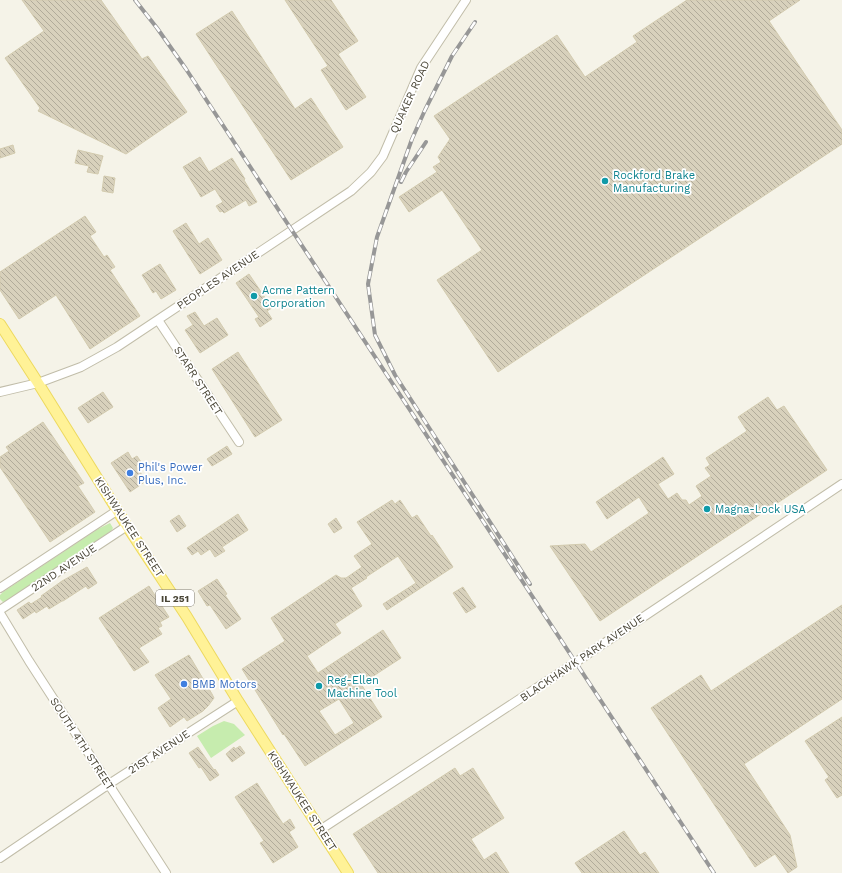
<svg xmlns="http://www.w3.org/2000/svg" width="842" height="873" font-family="'Work Sans',sans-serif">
<defs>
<pattern id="building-back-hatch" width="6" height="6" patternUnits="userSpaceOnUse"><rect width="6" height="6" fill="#d8d1bc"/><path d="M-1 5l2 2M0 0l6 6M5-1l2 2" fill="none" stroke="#b1ab9a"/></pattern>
</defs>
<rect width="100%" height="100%" fill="#f5f3e8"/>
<path fill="#c6ecae" d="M110,523L113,528L111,531L6,601L3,602L0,599V595L3,592L98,529Z
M224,721L234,724L245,735L211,758L197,736L213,726Z"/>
<path fill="url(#building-back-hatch)" stroke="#d3cbaf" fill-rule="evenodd" d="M22,0H101L142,59L148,56L187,112L126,154L38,111L40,108L5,58L44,31Z
M285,0H331L358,41L338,54L366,97L346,110L321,70L328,66Z
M687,0H800L769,21L842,130V144L498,372L437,280L482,250L442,190L409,212L399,197L437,172L433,167L441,162L438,157L450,139L434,116L557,35L585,77L637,42L633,36Z
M232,11L295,109L311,98L343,147L291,180L196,34Z
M13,145L15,153L0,158V149Z
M78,150L103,156L98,174L87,172L89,166L75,163Z
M200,157L209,172L232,158L245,179L244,180L257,202L249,206L246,200L224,213L222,211L220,212L216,206L223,202L215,189L201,197L183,167Z
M104,176L115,178L113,193L102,191Z
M85,216L96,232L90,236L104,257L107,255L115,267L110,270L140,316L90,349L56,295L19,319L0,290V272Z
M186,223L199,244L208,238L222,260L200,274L173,231Z
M160,264L176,290L161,299L156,291L153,293L142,275Z
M249,274L272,308L267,311L272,319L260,327L255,319L259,317L236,283Z
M195,312L204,326L217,318L228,335L200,353L185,330L193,325L187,316Z
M238,352L282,420L255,437L212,369Z
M103,392L113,407L88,423L78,408Z
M768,397L777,410L784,406L827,470L600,621L550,546L585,544L591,552L649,513L639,497L607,519L596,502L663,457L674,474L658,484L668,499L677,493L682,500H686L689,505L702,496L696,486L711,476L705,468L710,465L706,458L747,431L738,417Z
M43,422L84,483L78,486L95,512L50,542L0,467V457L9,451L6,447Z
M227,446L232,454L212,466L207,459Z
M128,452L132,459L137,456L141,462L136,466L146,481L130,492L111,463Z
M392,500L395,504L400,500L412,518L417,515L431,536L432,535L453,567L387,610L383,604L416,583L398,556L366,577L367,578L351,588L362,606L335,624L341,633L307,656L318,673L383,630L401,658L361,684L382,717L305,766L284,734L283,735L242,669L285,641L271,618L336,575L341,578H346L362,567L354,556L372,544L357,522ZM339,699L354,723L335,735L319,711Z
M238,514L248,530L222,547L225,551L215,557L210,549L201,555L198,551L192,555L187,548Z
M179,515L186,526L177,532L170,521Z
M336,518L342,528L334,533L328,524Z
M87,567L97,583L88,589L86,586L63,601H62L49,609L47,606L36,613L35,611L23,619L17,610L29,602L31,604L42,597L41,596L62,581Z
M217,579L227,594L225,595L241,619L226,629L210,605L207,606L198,591Z
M149,586L169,617L160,622L162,626L158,628L162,634L139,648L149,662L134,671L99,618Z
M463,587L476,607L466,613L453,593Z
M842,605V699L744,764L790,835L797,867L788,873L775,854L755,867L651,708L701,675L711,691Z
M189,655L212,694L214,698L208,706L203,711L187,721L184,717L170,727L158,708L171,699L155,675Z
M842,717V795L837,798L825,780L829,777L805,741Z
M240,746L245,753L232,762L226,754L234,747L235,749Z
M198,747L214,770L215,769L219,775L210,781L201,767L199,768L189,753Z
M455,768L460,776L473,768L504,818L471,839L484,860L496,852L509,873H378L353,834Z
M257,783L283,824L290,819L295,828L289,832L298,847L273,863L260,843L264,841L235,797Z
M624,831L640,855L645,852L659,873H582L575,863Z"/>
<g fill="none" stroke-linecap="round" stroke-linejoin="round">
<g stroke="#c1bda9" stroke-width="10">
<path id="minor" d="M158,320L239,442
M0,392L38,383L81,367L117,347L351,191L371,172L383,156L421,68L466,0
M0,588L118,510
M0,610L127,526
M0,613L29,661L166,873
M320,830L576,662L842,484
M0,858L109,784L238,701"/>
</g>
<g stroke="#edd95e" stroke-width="12">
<path id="major" d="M0,324L38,383L127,526L187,617L238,701L348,873"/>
</g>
<use href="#minor" stroke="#fff" stroke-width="8"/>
<use href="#major" stroke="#fff297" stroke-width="10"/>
<g stroke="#979797" stroke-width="4">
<path id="rail" d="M135,0L157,28L186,69L714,873
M475,22L452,56L425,110L412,139L377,237L368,284L375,335L395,375L530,584
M401,182L406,172L426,142"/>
</g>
<use href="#rail" stroke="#fff" stroke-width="2.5" stroke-dasharray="8" stroke-linecap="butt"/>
</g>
<g fill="#0f9aa8" stroke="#fff" stroke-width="1.5">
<circle cx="605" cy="181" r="4"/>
<circle cx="254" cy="296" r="4"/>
<circle cx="707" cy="509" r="4"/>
<circle cx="319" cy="686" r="4"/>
</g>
<g fill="#3f7fe0" stroke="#fff" stroke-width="1.5">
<circle cx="130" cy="473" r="4"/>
<circle cx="184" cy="684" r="4"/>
</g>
<g text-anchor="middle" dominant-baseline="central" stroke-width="3.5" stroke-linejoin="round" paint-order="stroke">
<rect fill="#fff" stroke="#807d72" stroke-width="1" x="156" y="590" width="38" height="16" rx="3"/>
<g font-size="10" font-weight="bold" fill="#494536">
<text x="175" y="598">IL 251</text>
</g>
<g font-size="11" fill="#494536" stroke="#fff">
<text transform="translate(410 97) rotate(-65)">QUAKER ROAD</text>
<text transform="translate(218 280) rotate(-34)">PEOPLES AVENUE</text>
<text transform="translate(198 381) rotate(57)">STARR STREET</text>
<text transform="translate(129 527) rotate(57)">KISHWAUKEE STREET</text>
<text transform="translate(64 568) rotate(-34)">22ND AVENUE</text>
<text transform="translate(582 658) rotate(-34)">BLACKHAWK PARK AVENUE</text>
<text transform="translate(82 744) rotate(57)">SOUTH 4TH STREET</text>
<text transform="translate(159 752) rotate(-33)">21ST AVENUE</text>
<text transform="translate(302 801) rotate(57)">KISHWAUKEE STREET</text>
</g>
<g font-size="11" fill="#0d838f" stroke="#fff" text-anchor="start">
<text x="613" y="175">Rockford Brake<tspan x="613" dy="13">Manufacturing</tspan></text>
<text x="262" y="290">Acme Pattern<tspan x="262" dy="13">Corporation</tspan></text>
<text x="715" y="509">Magna-Lock USA</text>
<text x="327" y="680">Reg-Ellen<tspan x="327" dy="13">Machine Tool</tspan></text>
</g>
<g font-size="11" fill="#366cbe" stroke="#fff" text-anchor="start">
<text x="138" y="467">Phil's Power<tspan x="138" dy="13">Plus, Inc.</tspan></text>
<text x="192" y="684">BMB Motors</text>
</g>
</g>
</svg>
